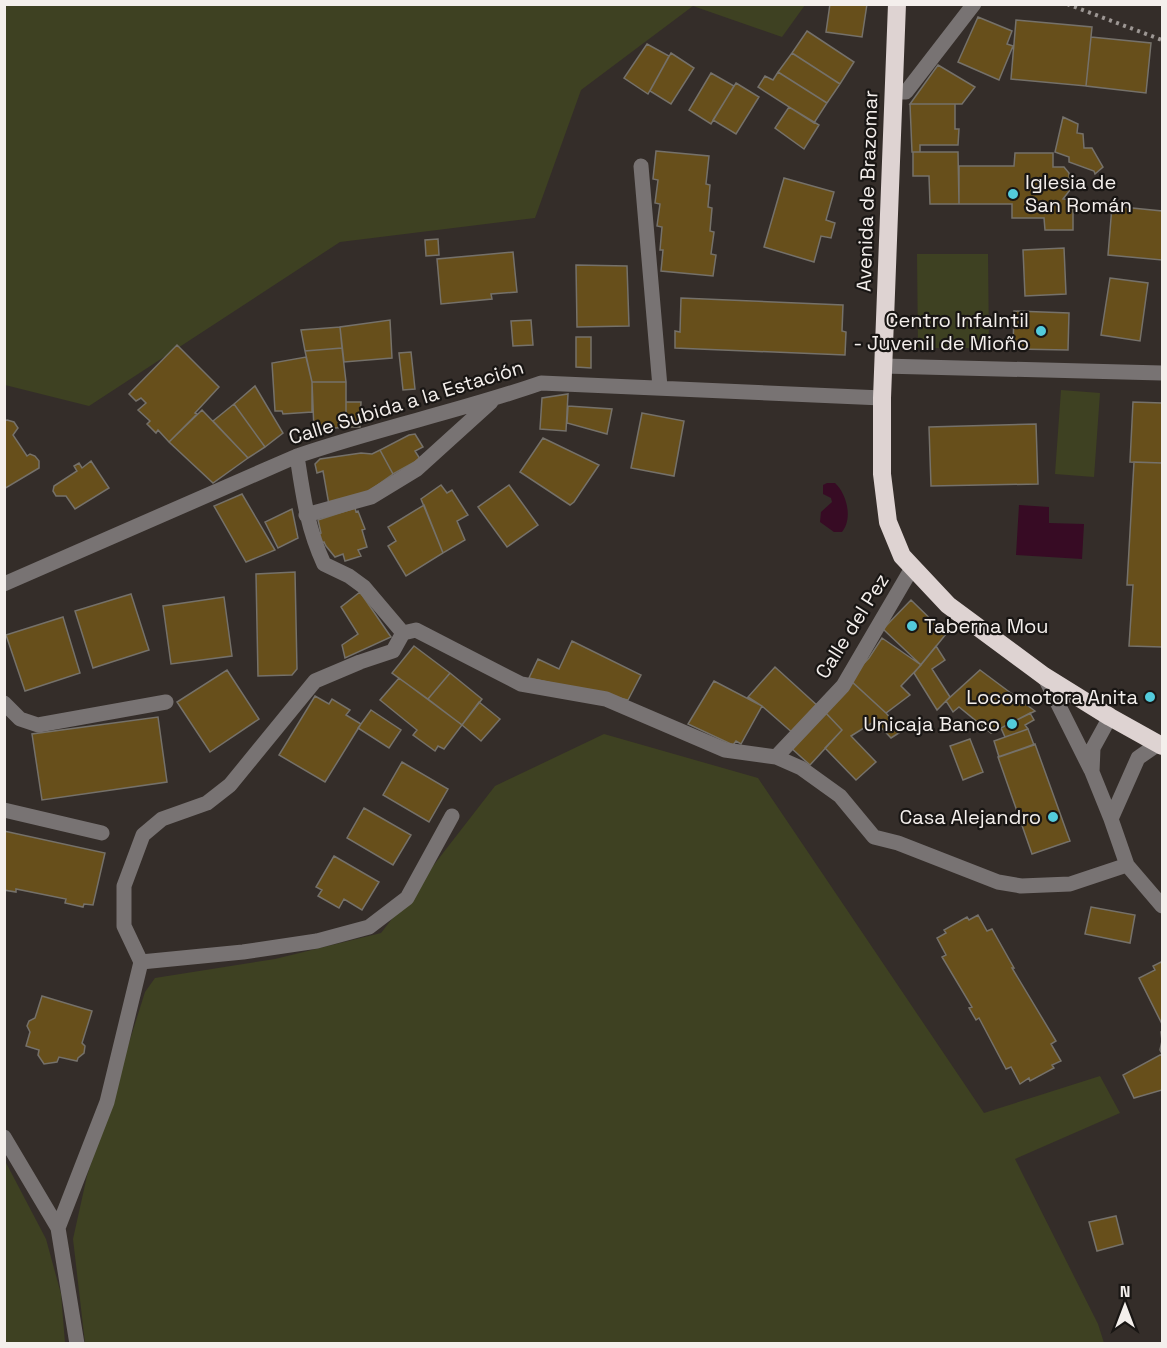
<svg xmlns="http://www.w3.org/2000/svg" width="1167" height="1348" font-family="'Space Grotesk',sans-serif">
<rect width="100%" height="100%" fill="#342d29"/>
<path fill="#3e4122" d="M5,5H805L782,37L693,6L581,90L535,218L340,242L89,406L5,385Z
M917,254H988L989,348H918Z
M1061,390L1100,393L1094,477L1055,474Z
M604,734L758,778L984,1113L1100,1076L1120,1113L1015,1159L1098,1324L1104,1343H85L73,1239L87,1176L145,992L155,978L275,959L381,933L495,786Z
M4,1159L46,1239L61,1294L65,1343H5Z"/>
<path fill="#370b24" d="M827,483H835C847,494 853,519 842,532H834L820,522L821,512L832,502L831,498L823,494V485Z
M1019,505L1049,507V523L1084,524L1082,559L1016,555Z"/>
<path fill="#674f1b" stroke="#75716a" stroke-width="1.5" d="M830,4H867L862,37L826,32Z
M978,17L1012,31L1007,44L1013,46L999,80L958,62Z
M1016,20L1092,27L1086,86L1011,79Z
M807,31L854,62L840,84L792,53Z
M1091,37L1151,43L1146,93L1086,86Z
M647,44L669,56L648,94L624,78Z
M671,53L694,68L671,104L650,91Z
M792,53L840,84L827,103L778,72Z
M938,65L975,87L962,104H910Z
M778,72L827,103L814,123L758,87L765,76L773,80Z
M711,73L734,86L711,124L689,110Z
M736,83L759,97L736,134L713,120Z
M910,104H955V129H959L958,145H920V152H912Z
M789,107L819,125L804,149L775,128Z
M1063,117L1078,124L1077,133L1083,134L1084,148H1092L1103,167L1095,174L1094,171L1069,162V157L1055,152Z
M656,151L709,156L706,184L710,185L708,207L712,208L710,231L714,232L711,254L716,255L713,276L661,271L663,250H660L662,227L657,226L660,204L655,203L658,180L653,179Z
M913,152H958L959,204H930L929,176H913Z
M1015,153H1053V167H1064L1069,173L1070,190L1063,199L1073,200V230H1045L1044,218H1012V204H959V166H1014Z
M784,178L834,192L826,220L835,223L831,238L821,236L814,262L764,247Z
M1112,206L1162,211V260L1108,255Z
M438,239L439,255L426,256L425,240Z
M1064,248L1066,294L1025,296L1023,250Z
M513,252L517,292L491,294L492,299L441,304L437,259Z
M576,265L627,266L629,326L577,327Z
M1110,278L1148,283L1140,341L1101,335Z
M681,298L843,305L842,331L846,332L845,355L675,348V331L680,332Z
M1014,311L1069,313L1068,350L1013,349Z
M390,320L392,358L344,362L340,327Z
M531,320L533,345L513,346L511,321Z
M340,327L342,348L305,351L301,330Z
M576,337H591V368L576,367Z
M177,345L219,387L195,413L197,414L169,442L158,430L156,433L147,424L150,421L138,410L146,403L141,398L136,401L129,394Z
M342,348L346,382H312L305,351Z
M411,352L415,389L403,390L399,353Z
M306,357L312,382V412L283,414L282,411H275L272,363Z
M312,382H346V427L314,430Z
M255,386L283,433L265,447L234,404Z
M568,394L566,431L540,429L542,398Z
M346,402H361L360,427H346Z
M1133,402L1162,403V463L1130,462Z
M234,404L265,447L248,458L213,421Z
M568,406L612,409L607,434L567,423Z
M202,410L248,458L213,483L169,442Z
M642,413L684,421L674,476L631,468Z
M7,420L14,422L18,428L13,435L27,456L30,454L35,456L39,461V468L4,489V421Z
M1036,424L1038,484L931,486L929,427Z
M415,434L423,447L415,451L420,459L393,474L380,450L409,435Z
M543,438L599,465L574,502L570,505L520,472Z
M380,450L393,474L369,491L329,505L323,471L317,473L315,464L320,459L361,453L372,454Z
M91,461L109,488L75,509L66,496H56L53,491L54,486L77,471L74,466L79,463L82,468Z
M1134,462L1162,463V647L1129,646L1133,585H1127Z
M441,485L447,493L452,490L468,515L457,521L465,540L443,553L421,499Z
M509,485L538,525L507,547L478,507Z
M242,494L275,550L246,562L214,506Z
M424,505L443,553L406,576L388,546L396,541L388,527Z
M355,508L356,512L358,511L365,529L362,530L367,547L358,550L361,556L345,561L343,554L335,557L326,546L324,542L319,544L317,535L321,533L318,520Z
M292,509L298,538L278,548L265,522Z
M295,572L297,669L292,675L258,676L256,574Z
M360,592L391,637L345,658L342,645L358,634L341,607Z
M131,594L149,650L93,668L75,611Z
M224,597L232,656L171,664L163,606Z
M911,600L946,634L921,665L883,629Z
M63,617L80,673L25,691L6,635Z
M882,638L921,665L901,686L910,695L886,713L849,679L869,658Z
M572,641L641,675L628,700L529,678L538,659L559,669Z
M414,646L450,673L428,699L392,673Z
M936,646L945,660L932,669L950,697L937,710L914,673Z
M775,667L819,707L794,734L762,706L748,697Z
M227,670L259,719L210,752L177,702Z
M980,670L1035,711L991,733L959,707L953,712L946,701Z
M450,673L482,699L462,725L428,699Z
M399,678L462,725L444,749L438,746L435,751L413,735L417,730L380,700Z
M714,681L762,706L741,744L736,741L733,745L688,724Z
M851,681L886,713L902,731L891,738L875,721L851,736L876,762L856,780L825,748L842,730L823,710Z
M315,696L329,704L332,699L350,710L346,715L361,724L325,782L279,755Z
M479,702L500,719L481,741L462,725Z
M371,710L401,730L389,748L358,728Z
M823,710L842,730L810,765L790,747Z
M1030,713L1034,720L1025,725L1028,729L1005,737L1001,728Z
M158,717L167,782L42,800L32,734Z
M1028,729L1034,745L999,757L994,741Z
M970,739L983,772L963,780L950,746Z
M1035,744L1070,841L1032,854L998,757Z
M402,762L448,789L429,822L383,795Z
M364,808L411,835L393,865L347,838Z
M4,831L105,853L93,905L84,904L83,907L65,903L66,899L16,889V892L4,890Z
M334,856L379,882L362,910L344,899L339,908L318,896L322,890L316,887Z
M1091,907L1135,915L1130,943L1085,934Z
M978,915L987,931L992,929L1014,968H1012L1056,1041L1051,1044L1061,1061L1052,1065L1054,1068L1030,1081L1029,1078L1020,1084L1011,1067L1006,1069L979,1018L976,1020L969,1008L972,1007L942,957L946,955L937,938L946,933L944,930L967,917L969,920Z
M1161,962L1162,964V1024L1139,978L1155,970L1153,966Z
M42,996L92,1011L82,1043L85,1046L84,1053L78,1058L77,1061L59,1057L57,1062L44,1064L38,1055L39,1050L26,1046L30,1032L27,1026L29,1021L35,1018Z
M1161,1032H1162V1090L1134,1098L1123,1075L1162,1054L1160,1050L1162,1041Z
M1116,1216L1123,1244L1097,1251L1089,1222Z"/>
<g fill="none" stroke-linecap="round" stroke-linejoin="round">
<path stroke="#9d9794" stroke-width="4" stroke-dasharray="3 4.5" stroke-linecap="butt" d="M1067,4L1162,40"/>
<path stroke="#787373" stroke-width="15" d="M894,92H906L974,4
M641,166L660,387
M883,366L1162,373
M297,456C303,495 307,527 324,564L349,576L364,587L403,633
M306,515L371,497L417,469L491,402
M4,584L297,456C378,428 461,411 541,383L882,398
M1044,676L1091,770
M4,703L20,719L38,725L166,702
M1110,717L1093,748L1092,772L1111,819L1127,865L1162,906
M776,757L843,686L912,568
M4,810L102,833
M1111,819L1138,758L1158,744
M141,962L243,952L317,941L369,927L407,898L452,816
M4,1137L58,1228L77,1344
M58,1228L107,1102L141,962L124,926V886L143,835L162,819L207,803L230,785L315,681L360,662L393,651L403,633L416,630L521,684L606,699L725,750L776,757L801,768L840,796L874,837L898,843L998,882L1021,886L1070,884L1127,865"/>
<path stroke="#ded3d2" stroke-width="18" d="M897,4L882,398V474L888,522L902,556L948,605L1044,676L1110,717L1162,746"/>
</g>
<g fill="#53cbdb" stroke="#191614" stroke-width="2">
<circle cx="1013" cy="194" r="6"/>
<circle cx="1041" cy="331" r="6"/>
<circle cx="912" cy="626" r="6"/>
<circle cx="1150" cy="697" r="6"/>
<circle cx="1012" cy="724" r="6"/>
<circle cx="1053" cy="817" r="6"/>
</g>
<g text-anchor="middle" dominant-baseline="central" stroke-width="4.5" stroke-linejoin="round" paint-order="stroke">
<g font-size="20" fill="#f4efec" stroke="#191614" text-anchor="end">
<text x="1025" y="182" text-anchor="start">Iglesia de<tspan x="1025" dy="23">San Román</tspan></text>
<text x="1029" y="320">Centro Infalntil<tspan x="1029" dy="23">- Juvenil de Mioño</tspan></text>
<text x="924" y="626" text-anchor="start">Taberna Mou</text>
<text x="1138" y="697">Locomotora Anita</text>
<text x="1000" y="724">Unicaja Banco</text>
<text x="1041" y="817">Casa Alejandro</text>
</g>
<g font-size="20" fill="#f4efec" stroke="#191614">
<text transform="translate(867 191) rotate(-88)">Avenida de Brazomar</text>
<text transform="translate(406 402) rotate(-17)">Calle Subida a la Estación</text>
<text transform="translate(852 626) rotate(-58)">Calle del Pez</text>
</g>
</g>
<rect width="1167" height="1348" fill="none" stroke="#f4efec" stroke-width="12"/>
<g transform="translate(1125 1306)" stroke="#191614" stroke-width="4.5" paint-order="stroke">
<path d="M0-4.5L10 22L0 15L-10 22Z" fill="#f4efec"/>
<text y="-9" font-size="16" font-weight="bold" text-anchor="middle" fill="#f4efec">N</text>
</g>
</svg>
